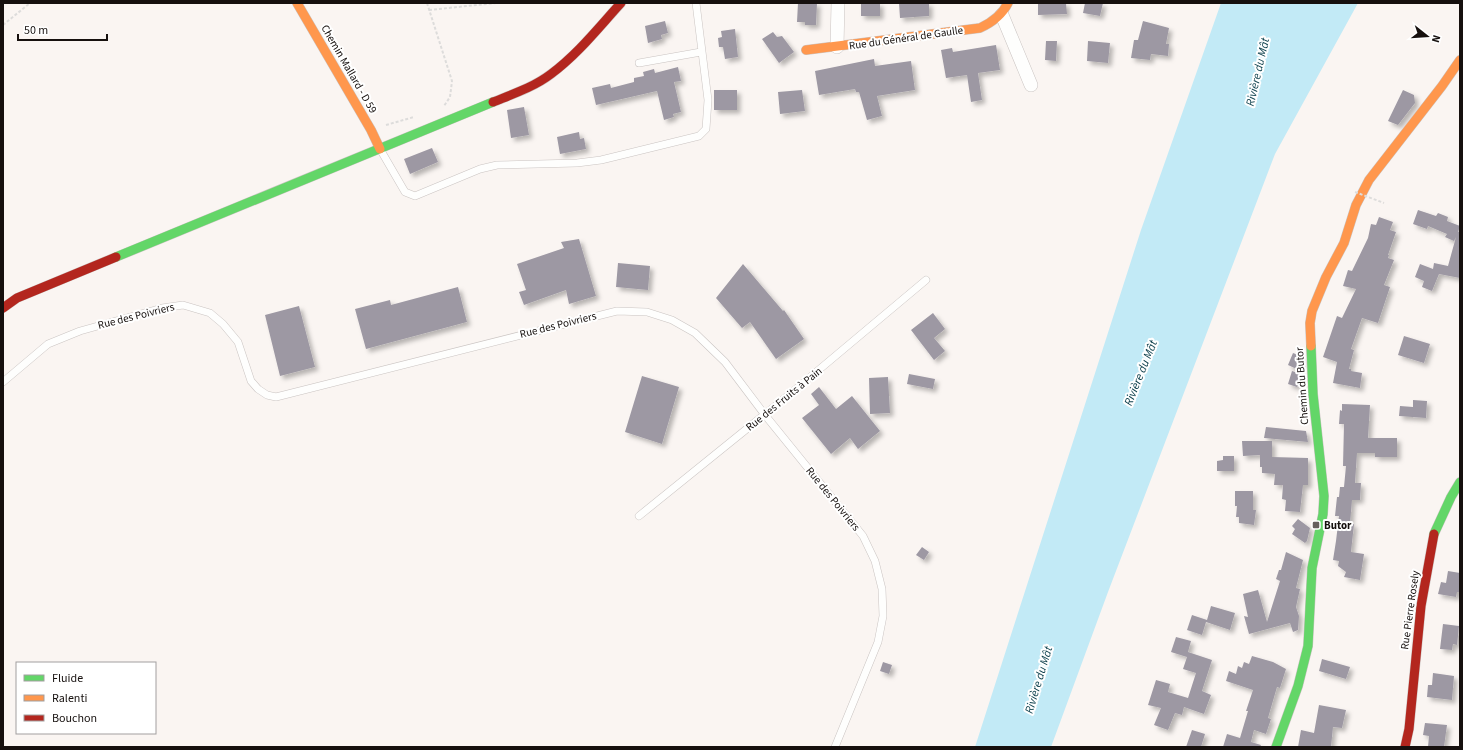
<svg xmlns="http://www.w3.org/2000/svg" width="1463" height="750" font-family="'Source Sans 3',sans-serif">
<defs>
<filter id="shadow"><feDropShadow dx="3.5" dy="3.5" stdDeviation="2" flood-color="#0004"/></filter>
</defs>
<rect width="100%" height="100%" fill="#faf5f2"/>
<path fill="#c2eaf6" d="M1221,3H1358L1275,154L1108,592L1051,747H975L1141,230Z"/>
<path fill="#9d98a3" filter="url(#shadow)" d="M798,3H817L816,25H805V22H797Z
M861,3H880V16H861Z
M899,3H929V16L900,18Z
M1038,3H1066L1067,14L1038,15Z
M1085,3H1103L1100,16L1083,13Z
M665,21L668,33L661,35L662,39L648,43L645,26Z
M1143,21L1169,28L1166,44H1169L1168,56L1151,54L1150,60L1131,58L1134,40H1138Z
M735,29L738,57L725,59L723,47H719L718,38L722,37L721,31Z
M773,32L777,37L782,36L794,52L779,63L762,39Z
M1046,41H1057L1056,61L1045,60Z
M1088,41L1110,43L1108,63L1087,61Z
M996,45L1000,70L978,73L982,100L971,102L967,75L946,78L941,50L952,48L953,52Z
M874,59L875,66L911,61L915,90L877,96L882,116L867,120L859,92H856L855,89L819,95L815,71Z
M678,67L681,81L674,82L681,112L673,114L674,117L664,120L657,91L596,105L592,88L610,84L611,88L634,82V78L644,76L643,72L654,69L655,73Z
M714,90H737V110H714Z
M802,90L805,111L780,114L778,92Z
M1403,90L1414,95L1415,103L1398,125L1388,121Z
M524,107L529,135L511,138L507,110Z
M579,132L580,139L584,138L586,149L560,154L557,137Z
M432,148L438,162L410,174L404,159Z
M1418,210L1436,216L1438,213L1448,217L1447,221L1460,226L1458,232H1460V278L1439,274L1432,291L1422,287L1424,281L1415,277L1420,264L1433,269L1434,263L1448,266L1456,237L1454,241L1445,237L1447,234L1428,226L1427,229L1413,224Z
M1379,217L1393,222L1390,230L1396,232L1388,255H1389L1388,258L1394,260L1384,285L1390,287L1378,323L1362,318L1351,349L1354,350L1349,369H1351V371L1362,373L1360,388L1333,383L1337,362L1323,357L1337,316L1342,318L1356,289L1343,286L1348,270L1352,271L1368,238L1371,224L1376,225Z
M579,239L596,296L569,304L566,290L524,305L519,292L526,290L517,264L564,248L561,242Z
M618,263L650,266L648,290L616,287Z
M743,264L783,311L784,310L804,339L776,359L750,322L742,328L716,298Z
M458,287L467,322L366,349L355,309L390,300L391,305Z
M299,306L315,367L280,376L265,315Z
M933,313L945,329L934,338L945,351L934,360L911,330Z
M1404,336L1430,344L1424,363L1398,355Z
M1293,353L1301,356V364L1299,370L1288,365Z
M1292,371L1301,374L1297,387L1288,384Z
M909,374L935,379L933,389L907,384Z
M642,376L679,387L662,444L625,432Z
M888,377L890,413L870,414L869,378Z
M819,387L836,409L852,396L880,431L858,449L850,438L831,454L802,418L819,405L811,394Z
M1413,400L1427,401L1426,418L1399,416L1400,406L1413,407Z
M1342,404L1370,405L1368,438H1397V457H1375V453H1357L1355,483H1361L1360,500H1352L1350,524H1354L1351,552L1364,554L1360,580L1344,577L1346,572L1338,566L1339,561L1333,560L1336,541L1339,516H1335L1337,497H1339L1340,487H1344L1346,466H1343L1344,424H1339L1340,410L1342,411Z
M1266,427L1306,431L1308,442L1264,438Z
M1242,441H1272V457L1308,458V485H1303L1300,512L1285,511L1286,500L1282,499L1283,485H1274L1275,474L1262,473V467H1260V455L1243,456Z
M1223,456H1234V471H1217V461L1223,460Z
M1235,491H1253V510H1256L1254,525L1239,523V517H1236L1237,506H1235Z
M1298,519L1310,528L1307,541L1305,543L1292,534L1295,529L1292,526Z
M922,547L929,552L924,560L916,555Z
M1286,552L1303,560L1296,588L1300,589L1296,607L1299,616L1298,630L1293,632L1290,623L1249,634L1244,616L1248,617L1243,594L1258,590L1267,622L1280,581L1276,579L1279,570H1281Z
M1448,571L1460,573V592H1457L1456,597L1438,594L1441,582L1446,583Z
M1211,606L1235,613L1230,630L1206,622L1202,635L1187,630L1192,615L1207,620Z
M1443,624L1459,626L1457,645L1453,644L1452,650L1440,649Z
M1176,637L1191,641L1188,652L1212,660L1202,691L1211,695L1204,714L1184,707L1182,715L1175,713L1168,730L1154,725L1161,708L1148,705L1156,680L1170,684L1168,692L1188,698L1196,673L1183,669L1187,657L1171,652Z
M1252,656L1273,662L1286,669L1280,688L1277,687L1268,718L1271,719L1266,734L1254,730L1251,742L1261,745L1260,747H1223L1227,734L1240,738L1248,711H1246L1253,690L1226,681L1229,671L1236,674L1238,666L1242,668L1244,662L1249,664Z
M1322,659L1350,667L1346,679L1319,671Z
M883,662L892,665L889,674L880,671Z
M1433,673L1454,676L1452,700L1427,697L1428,685H1432Z
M1319,705L1346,710L1342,728L1333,727L1331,747H1298L1301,730L1314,733Z
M1425,723L1447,725L1444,747H1428L1429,736L1423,735Z
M1192,730L1205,734L1201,747H1186Z"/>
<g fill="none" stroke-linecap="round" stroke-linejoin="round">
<g stroke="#cac4c2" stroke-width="8">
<path id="lane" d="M639,63L701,52
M380,149L405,192L415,196L480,169L497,165L577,163L601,160L699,136L706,129L708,100L696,3
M3,382L48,344L80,331L162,308L183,305L210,313L223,324L238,342L251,381L258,389L267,395L276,397L617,311L647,312L672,320L695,333L725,362L765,415L863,536L875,561L882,589L883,616L878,642L835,747
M639,516L790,394L926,280"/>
</g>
<g stroke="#cac4c2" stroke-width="14">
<path id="street" d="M1002,15L1031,85
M837,47L838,3"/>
</g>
<g stroke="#cac4c2" stroke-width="10">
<path id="fast" d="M116,257L493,102
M1434,534L1451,497L1460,482
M1276,747L1298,686L1308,646L1312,568L1323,514L1324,496L1313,394L1311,346"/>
</g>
<g stroke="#cac4c2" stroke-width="10">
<path id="slow" d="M297,3L371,130L380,149
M806,50L980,28C993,22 1002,15 1008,3
M1311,346L1310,323L1312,311L1326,277L1344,243L1356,205L1369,180L1442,86L1460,60"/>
</g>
<g stroke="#cac4c2" stroke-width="10">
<path id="jam" d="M493,102C513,94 534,87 551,74C578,54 599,27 621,3
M3,308L17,298L116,257
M1405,747L1409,729L1421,606L1434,534"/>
</g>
<path stroke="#dddcdb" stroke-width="2" stroke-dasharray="3 2" stroke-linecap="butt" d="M427,3L452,81L450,97L444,106
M429,10L496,3
M3,25L30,3
M386,125L414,117"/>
<use href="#lane" stroke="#fefefd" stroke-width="7"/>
<use href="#street" stroke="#fefefd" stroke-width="13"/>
<use href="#fast" stroke="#63d668" stroke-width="9"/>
<use href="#slow" stroke="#ff974d" stroke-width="9"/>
<use href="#jam" stroke="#b3261e" stroke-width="9"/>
<path stroke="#dddcdb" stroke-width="2" stroke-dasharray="3 2" stroke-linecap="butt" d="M1355,192L1384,203"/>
</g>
<rect fill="#66605e" stroke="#fff" stroke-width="1.5" x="1312" y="521" width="8" height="8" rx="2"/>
<g text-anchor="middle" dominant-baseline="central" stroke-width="4" stroke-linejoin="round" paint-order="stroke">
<g font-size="11" fill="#16100e" stroke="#fff">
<text transform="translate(906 38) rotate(-8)">Rue du Général de Gaulle</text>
<text transform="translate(349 69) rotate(60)">Chemin Mallard - D 59</text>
<text transform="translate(136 316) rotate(-14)">Rue des Poivriers</text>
<text transform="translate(558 325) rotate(-14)">Rue des Poivriers</text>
<text transform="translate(1302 386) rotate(-94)">Chemin du Butor</text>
<text transform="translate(784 399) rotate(-39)">Rue des Fruits à Pain</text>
<text transform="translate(833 499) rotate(51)">Rue des Poivriers</text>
<text transform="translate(1410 610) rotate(-82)">Rue Pierre Rosely</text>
</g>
<g font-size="11" font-weight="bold" fill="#16100e" stroke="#fff" text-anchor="start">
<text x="1324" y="525">Butor</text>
</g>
<g font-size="12" font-style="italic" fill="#0e414d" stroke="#fff">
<text transform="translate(1258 72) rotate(-77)">Rivière du Mât</text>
<text transform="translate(1141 373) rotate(-68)">Rivière du Mât</text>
<text transform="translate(1039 680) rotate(-73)">Rivière du Mât</text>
</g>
</g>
<rect width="1463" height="750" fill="none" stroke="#16100e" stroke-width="8"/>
<rect x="16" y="662" width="140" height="72" fill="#ffffff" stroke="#a29f9f"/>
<rect x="24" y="675" width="20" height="6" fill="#63d668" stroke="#a29f9f"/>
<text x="52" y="682" font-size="12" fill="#16100e">Fluide</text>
<rect x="24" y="695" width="20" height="6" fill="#ff974d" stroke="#a29f9f"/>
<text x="52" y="702" font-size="12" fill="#16100e">Ralenti</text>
<rect x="24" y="715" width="20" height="6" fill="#b3261e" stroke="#a29f9f"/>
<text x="52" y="722" font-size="12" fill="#16100e">Bouchon</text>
<g transform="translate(1427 36) rotate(107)" stroke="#ffffff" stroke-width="3" paint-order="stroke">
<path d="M0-3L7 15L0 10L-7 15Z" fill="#16100e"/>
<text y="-6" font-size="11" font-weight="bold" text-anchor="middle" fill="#16100e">N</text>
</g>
<path d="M18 34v6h89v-6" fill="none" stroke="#16100e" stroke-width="2"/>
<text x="24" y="34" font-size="12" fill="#16100e" stroke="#ffffff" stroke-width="3" paint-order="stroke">50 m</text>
</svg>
